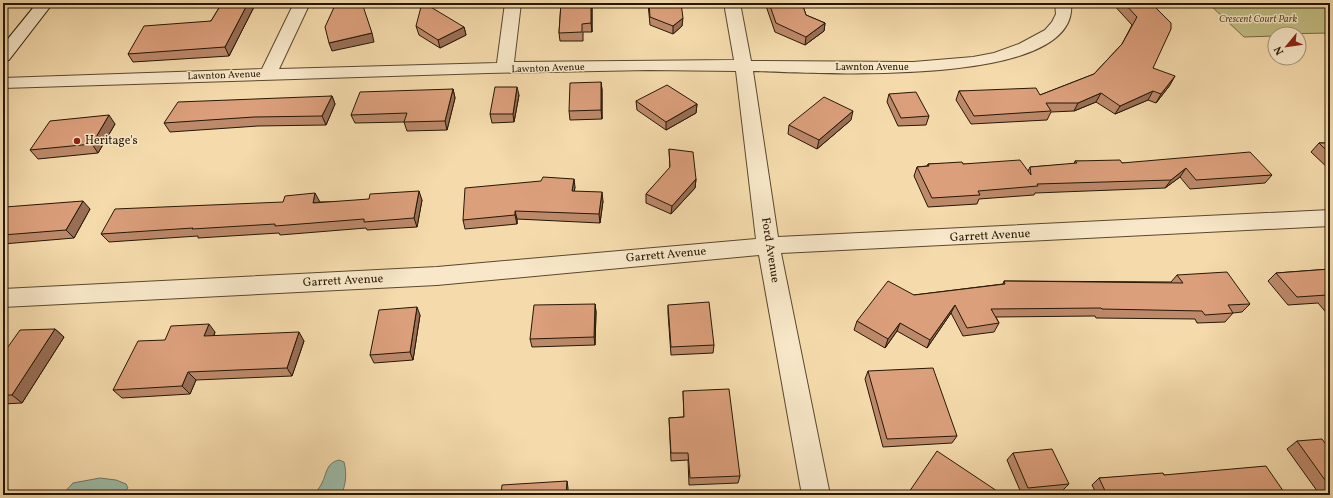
<svg xmlns="http://www.w3.org/2000/svg" width="1333" height="498" font-family="Vollkorn,serif">
<rect width="100%" height="100%" fill="#f5dbac"/>
<filter id="stains"><feTurbulence type="fractalNoise" baseFrequency=".005" numOctaves="4"/><feColorMatrix values="0 0 0 0 .2 0 0 0 0 .09 0 0 0 0 .02 0 0 0 .5 -.17"/></filter>
<radialGradient id="worn" r=".72"><stop offset=".6" stop-color="#630" stop-opacity="0"/><stop offset="1" stop-color="#630" stop-opacity=".3"/></radialGradient>
<path fill="#c2be84" stroke="#746a44" d="M1208,3H1330V33L1275,34V36L1244,37Z"/>
<path fill="#9cbba7" stroke="#6d7966" d="M339,460L344,462C347,473 346,485 341,495H314C317,491 320,487 322,483C327,473 326,463 339,460Z
M100,478L116,480L126,484L128,488L120,495H62L73,483Z"/>
<g fill="none" stroke-linecap="round" stroke-linejoin="round">
<g stroke="#5a482e" stroke-width="2">
<path id="minor" d="M294,3H310L279,69L497,63L505,3H521L514,62L734,60L724,3H740L751,61L913,62L973,57L994,53L1019,44L1045,30L1052,22L1056,14L1055,3H1071C1081,91 807,72 753,71L778,237L1330,210V226L781,253L830,495H802L759,255L437,285L3,307V289L437,267L756,239L736,71L649,70L488,73L3,88V78L262,69Z"/>
</g>
<g stroke="#261704" stroke-width="2">
<path id="secondary" d="M37,3H53L9,60L3,61V45Z"/>
</g>
<use href="#minor" fill="#f8e8c9" fill-rule="evenodd"/>
<use href="#secondary" fill="#f8e8c9" fill-rule="evenodd"/>
</g>
<path fill="#bc896a" stroke="#261704" d="M222,3H256L229,56L133,62L128,54L211,21Z
M561,3H592V32H583V41H560L559,33Z
M648,3H681L682,26L673,34L650,25Z
M765,3H802L806,15L825,23L824,31L805,45L775,32Z
M1112,3H1151L1153,68L1170,85L1156,103L1148,100L1115,114L1096,102L1074,111L1051,112L1047,120L971,124L956,100L959,91L1040,95L1094,74L1122,44L1132,25Z
M416,26L464,27L466,35L440,48L419,35Z
M601,82L602,90V119L570,120L569,111Z
M453,89L455,98L447,130L407,131L404,122L355,123L351,115Z
M889,94L929,116L926,125L898,126L887,102Z
M519,95L514,122L492,123L490,114Z
M332,96L335,104L326,125L258,126L170,132L164,123Z
M636,101L697,104L696,113L666,130L637,110Z
M851,120L817,149L788,134L789,125Z
M115,124L98,153L38,159L30,150Z
M1319,143H1330V170L1311,152Z
M669,149L696,179L695,188L671,214L646,203V194L670,168Z
M1075,161L1122,163L1272,175L1265,183L1190,189L1180,177L1165,188L1035,193L1034,195L979,199L977,204L928,207L914,176L917,167L927,166L928,164H963L1028,171L1030,167L1074,164Z
M575,187L574,191L603,201L600,223L517,219V224L465,229L463,220Z
M422,200L417,227L367,230L366,228L280,235L279,233L198,238V236L109,242L101,234L319,202Z
M90,209L74,238L3,244V210Z
M1330,269V317L1318,303L1288,305L1268,281L1276,273Z
M1177,275L1250,304L1242,312L1233,313L1225,322L1197,323L1195,319L1096,318L1095,316L996,317L999,323L994,332L963,336L951,313L927,348L897,331L885,348L854,330L857,321L914,295L1003,284L1004,281L1171,282Z
M595,304L596,312L595,345L532,347L530,339Z
M668,305L714,345L713,353L671,355L668,313Z
M420,315L413,360L374,363L370,355Z
M55,329L64,337L22,403L3,404V354Z
M215,332L214,336L304,341L292,376L196,380L190,394L122,398L113,390L165,340Z
M868,371L957,436L952,443L883,447L865,379Z
M683,391L740,476L738,483L689,485L688,460L671,461L669,418L684,417Z
M1297,441L1330,450V495H1320L1287,449Z
M1013,453L1069,484L1062,491L1022,495L1007,460Z
M1164,475L1286,495H1097L1092,485L1099,478Z"/>
<path fill="#996f56" stroke="#261704" d="M248,3H256L229,56L225,47Z
M591,3H592V32L591,23Z
M683,18L682,26L673,34V26Z
M825,23L824,31L805,45L806,37Z
M464,27L466,35L440,48L438,40Z
M372,33L374,42L332,51L329,43Z
M1175,76L1170,85L1156,103L1161,94Z
M601,82L602,90V119L601,110Z
M517,87L519,95L514,122L513,114Z
M453,89L455,98L447,130L445,121Z
M1153,91L1148,100L1115,114L1120,106Z
M1101,93L1096,102L1074,111L1078,103Z
M332,96L335,104L326,125L322,116Z
M697,104L696,113L666,130V122Z
M853,111L851,120L817,149L819,140Z
M109,115L115,124L98,153L92,144Z
M1186,168L1180,177L1165,188L1171,180Z
M574,179L575,187L573,200L572,191Z
M696,179L695,188L671,214L672,206Z
M419,191L422,200L417,227L414,218Z
M602,192L603,201L600,223L599,214Z
M315,193L320,202L313,203Z
M83,201L90,209L74,238L66,230Z
M515,211L517,219V224L515,215Z
M595,304L596,312L595,345L594,337Z
M955,305L951,313L927,348L930,340Z
M417,307L420,315L413,360L410,352Z
M900,323L897,331L885,348L888,339Z
M209,324L215,332L210,345L204,336Z
M55,329L64,337L22,403L12,395Z
M299,332L304,341L292,376L287,368Z
M188,372L196,380L190,394L182,386Z
M567,481L568,488V495H566Z"/>
<path fill="#db9f7b" stroke="#261704" d="M222,3H248L225,47L128,54L144,26L211,21Z
M336,3H362L372,33L329,43L325,27Z
M422,3H424L464,27L438,40L416,26Z
M561,3H591V23L582,24V32L559,33Z
M649,3H681L683,18L673,26L650,17Z
M769,3H802L806,15L825,23L806,37L776,23Z
M1124,3H1151L1171,23V29L1153,68L1175,76L1161,94L1153,91L1120,106L1101,93L1078,103H1046L1051,111L974,116L959,91L1036,88L1040,95L1094,74L1122,44L1137,17Z
M601,82V110L569,111L570,83Z
M667,85L697,104L666,122L636,101Z
M495,87H517L513,114H490Z
M453,89L445,121L404,122L407,113L351,115L360,92Z
M916,92L929,116L901,118L889,94Z
M332,96L322,116L254,117L164,123L178,102Z
M824,97L853,111L819,140L789,125Z
M109,115L92,144L30,150L50,121Z
M1319,143H1330V154Z
M669,149L693,152L696,179L672,206L646,194L670,167Z
M1250,152L1272,175L1196,180L1186,168L1171,180L1037,184L1038,186L978,191L980,195L932,198L917,167L929,166L928,164L962,162L963,164L1020,160L1031,175L1030,167L1077,163L1075,161L1120,160L1122,163Z
M543,177L574,179L572,191L602,192L599,214L515,211V215L463,220L465,188L541,181Z
M419,191L414,218L364,222V219L275,226V224L192,229L193,228L101,234L115,209L283,202L285,196L315,193L313,203L369,199L370,194Z
M83,201L66,230L3,235V210L5,207Z
M1330,269V298L1327,295L1297,297L1276,273Z
M1227,272L1250,304L1228,305L1233,313L1205,315L1202,311L1102,309L1101,308L991,309L999,323L967,328L955,305L930,340L900,323L888,339L857,321L888,281L914,295L1005,284L1004,281L1183,283L1177,275Z
M709,302L714,345L671,347L668,305Z
M595,304L594,337L530,339L534,305Z
M417,307L410,352L370,355L379,310Z
M209,324L204,336L299,332L287,368L188,372L182,386L113,390L138,341L165,340L171,326Z
M55,329L12,395H3V354L20,330Z
M933,368L957,436L887,439L868,371Z
M729,389L740,476L690,478L688,453H671L669,418L684,417L683,391Z
M1322,439L1330,450V487L1297,441Z
M1052,449L1069,484L1028,488L1013,453Z
M937,451L997,491L995,495H907Z
M1266,466L1286,495H1107L1099,478L1163,473L1164,475Z
M567,481L566,495H501L502,485Z"/>
<circle fill="#8f2418" stroke="#f8e8c9" stroke-width="1.5" cx="77" cy="141" r="4"/>
<g text-anchor="middle" dominant-baseline="central" stroke-width="3" stroke-linejoin="round" paint-order="stroke">
<g font-size="10" font-style="italic" fill="#55492a" stroke="#f8e8c9">
<text x="1258" y="19">Crescent Court Park</text>
</g>
<g font-size="10" fill="#261704" stroke="#f8e8c9">
<text x="872" y="67">Lawnton Avenue</text>
<text transform="translate(548 68) rotate(-2)">Lawnton Avenue</text>
<text transform="translate(224 75) rotate(-2)">Lawnton Avenue</text>
</g>
<g font-size="12" fill="#261704" stroke="#f8e8c9" text-anchor="start">
<text x="85" y="141">Heritage's</text>
</g>
<g font-size="12" fill="#261704" stroke="#f8e8c9">
<text transform="translate(990 236) rotate(-3)">Garrett Avenue</text>
<text transform="translate(770 250) rotate(81)">Ford Avenue</text>
<text transform="translate(666 255) rotate(-5)">Garrett Avenue</text>
<text transform="translate(343 281) rotate(-3)">Garrett Avenue</text>
</g>
</g>
<rect width="1333" height="498" fill="none" stroke="#f5dbac" stroke-width="16"/>
<rect x="4" y="4" width="1325" height="490" fill="none" stroke="#261704" stroke-width="2"/>
<rect x="8" y="8" width="1317" height="482" fill="none" stroke="#261704"/>
<g transform="translate(1287 46) rotate(241)"><circle r="19" fill="#f8e8c9" stroke="#a4947a"/>
<path d="M0-3L7 15L0 10L-7 15Z" fill="#8f2418"/>
<text y="-6" font-size="11" font-weight="bold" text-anchor="middle" fill="#261704">N</text>
</g>
<rect width="100%" height="100%" filter="url(#stains)"/>
<rect width="100%" height="100%" fill="url(#worn)"/>
</svg>
